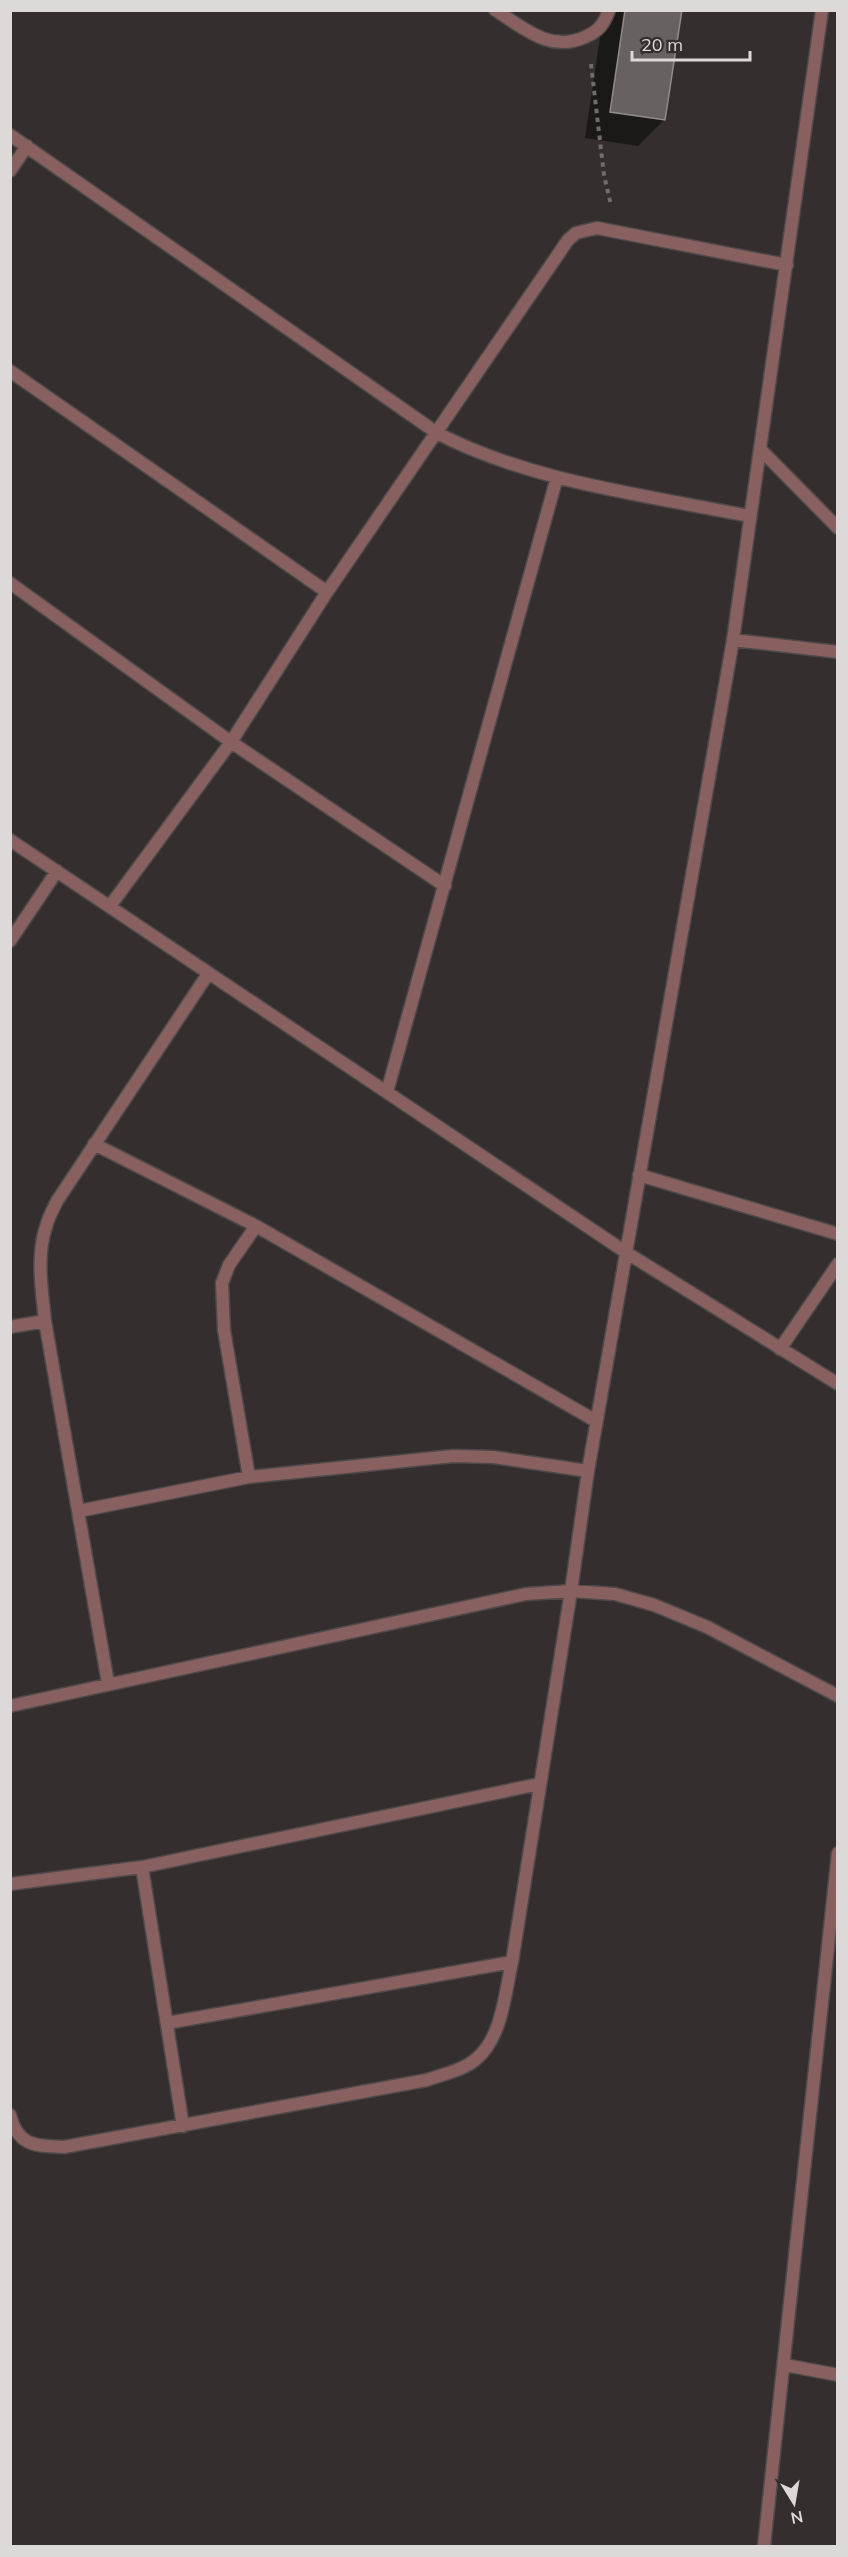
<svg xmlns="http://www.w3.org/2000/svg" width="848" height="2557" font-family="Mulish,sans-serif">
<rect width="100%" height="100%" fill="#342e2e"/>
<path fill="#0007" d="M604,10H680L664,120L638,146L585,138Z"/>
<path fill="#676161" stroke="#928b8b" stroke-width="1.5" d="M625,10H682L665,120L610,112Z"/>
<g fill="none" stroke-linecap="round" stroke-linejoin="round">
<g stroke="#4f4949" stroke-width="15">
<path id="minor" d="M495,10C524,28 550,53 585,37C599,31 604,24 609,10
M10,135L437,433C531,482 646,495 749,516
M10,171L27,146
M10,371L327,592
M761,450L838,528
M10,583L231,742L445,886
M733,640L838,652
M10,840L627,1253L838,1384
M110,906L231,742L327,592L568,240L576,233L597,228L787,265
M10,941L57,871
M387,1092L557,477
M94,1144L256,1226L596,1421
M639,1175L838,1234
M10,1327L45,1321
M780,1349L838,1264
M249,1477L224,1330L222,1283L229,1265L256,1226
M79,1511L249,1477L453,1456L493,1457L588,1471
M108,1683L45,1321C42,1291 36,1256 46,1227C48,1218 53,1209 57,1201L208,974
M10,1706L526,1594L571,1591L615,1594L654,1605L707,1627L838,1696
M142,1867L183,2126
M10,1884L142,1867L539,1784
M167,2023L512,1962
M10,2115C18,2147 37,2146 64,2147L427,2080C443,2074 461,2071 475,2060C502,2039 505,1993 512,1962L571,1591L588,1471L733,640L822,10
M785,2365L838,2375
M764,2546L838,1853"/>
</g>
<path stroke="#716b6b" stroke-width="4" stroke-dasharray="4.5 4.5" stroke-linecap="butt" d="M591,64L604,175L611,205"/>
<use href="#minor" stroke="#87605f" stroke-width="12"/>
</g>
<rect width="848" height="2557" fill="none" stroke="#ddd9d9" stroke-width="24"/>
<g transform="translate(794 2503) rotate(169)" stroke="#342e2e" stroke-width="4.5" paint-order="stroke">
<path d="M0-4.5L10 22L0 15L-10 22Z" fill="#ddd9d9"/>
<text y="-9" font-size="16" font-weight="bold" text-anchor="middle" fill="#ddd9d9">N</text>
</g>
<path d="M632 51v9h118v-9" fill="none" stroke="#ddd9d9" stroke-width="3"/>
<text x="641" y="51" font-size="18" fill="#ddd9d9" stroke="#342e2e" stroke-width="4.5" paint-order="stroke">20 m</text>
</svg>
